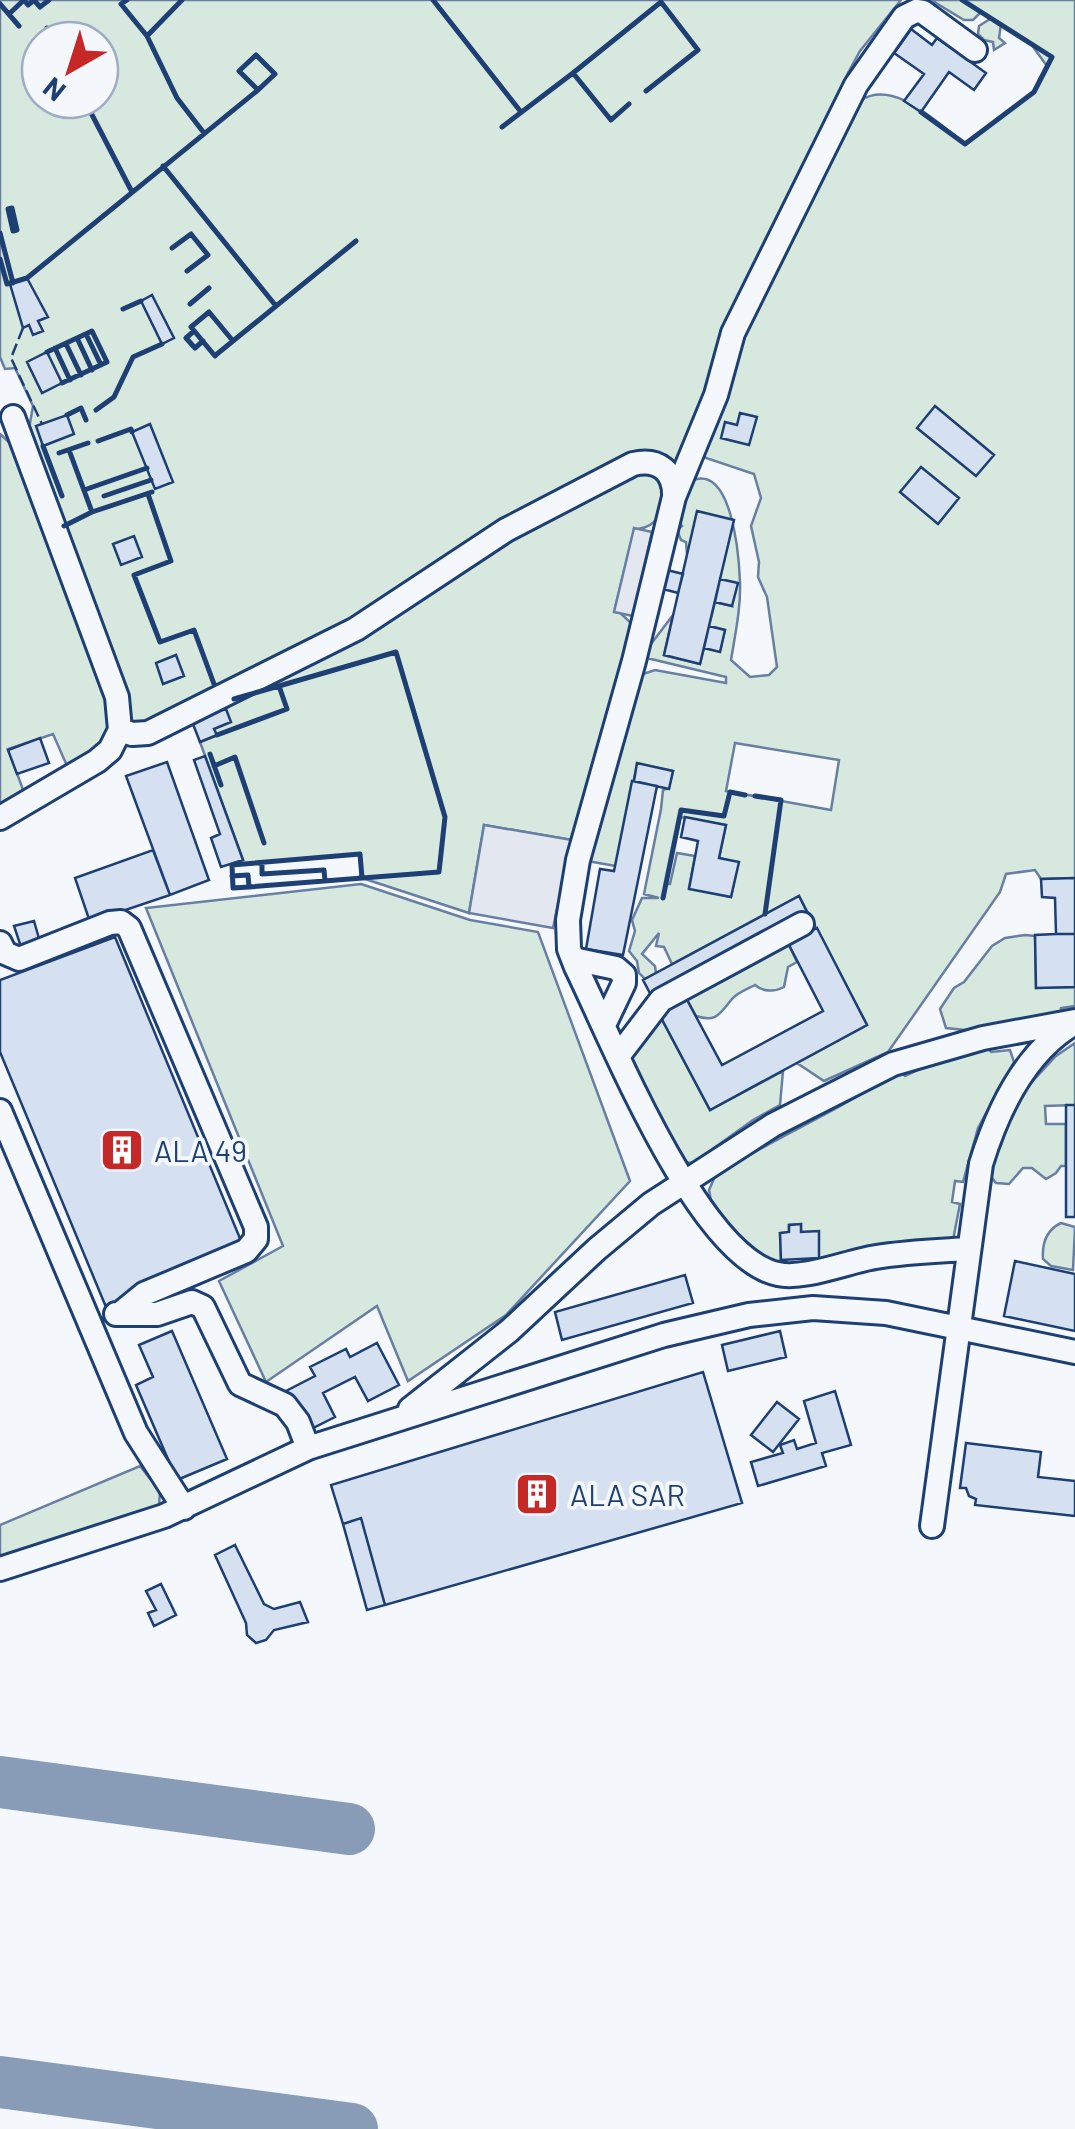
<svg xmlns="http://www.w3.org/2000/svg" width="1075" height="2129" font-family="Barlow,sans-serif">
<rect width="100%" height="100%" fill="#f4f7fb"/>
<path fill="#d7e8df" stroke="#687fa3" stroke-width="2.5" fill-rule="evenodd" d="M0,0H901L860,51L848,73L677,465L661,456L373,612L141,728L131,724L29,429L33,406L15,368L5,369L0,357ZM40,40H100V100H40Z
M931,0H1075V878L1041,879L1035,870L1006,874L1000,892L888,1052L824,1081L797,1063L867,1025L799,896L672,964L664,947L656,946L659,933L642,954L655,966L656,973L645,979L639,973L637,961L629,951L635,931L632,920L642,898H659L644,894L661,809L663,790L669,788L673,771L637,764L616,866L587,861L640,675L655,670L726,683V677L647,658L651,644L673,615L664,655L700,664L704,648L720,651L725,630L709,626L715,602L732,606L720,579L687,554L686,542L681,540L677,530L682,526L677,519L689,482C732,459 739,557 740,582C741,608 735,635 731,660L750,677L769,675L777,667L767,597L758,577L759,562L751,526L761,498L754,474L706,458L702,454L730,388L748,324L861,100C896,79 937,124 966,144L1034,92L1047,66L1031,44L1001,24L999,38L1005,43L994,50L993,42L984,40L978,34L979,26L990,19L981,12L973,20H964ZM735,743L839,760L831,810L726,791ZM680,817L726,825L719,858L738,863L731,897L689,888L695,856L677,853L670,884H666Z
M0,434L11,444L109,698C115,742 102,745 68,768L53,734L8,749L25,795L0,811Z
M649,470L666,488C662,507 661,526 638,529L632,539L615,608L631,623L632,629L572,840L484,825L469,913L362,878L359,854L238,865L236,862L243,860L200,742L216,736L214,729L230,721L225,709L215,710L463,563L633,471Z
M361,884L470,920L538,932L630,1181L506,1315L408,1381L377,1306L266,1382L219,1281L283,1246L146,908Z
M1025,935L1035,936L1036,988L1075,987V1006L1061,1008L1060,1013L975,1031L946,1028L940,1009L954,988L964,982L992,946L1005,938Z
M788,943L797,962L788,967L784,987C775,992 763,992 755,985C747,989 737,993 732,999C720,1013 717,1023 696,1016L686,998Z
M658,1012L710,1110L783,1071L780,1105L753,1120L693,1163L683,1162L631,1060L630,1054Z
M1075,1043V1105L1045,1106L1046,1124H1066V1166H1061L1056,1173L1046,1179L1032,1168H1023L1009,1184L996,1183L989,1174L994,1148L1001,1145L1012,1111L1030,1084L1056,1056Z
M988,1048L991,1052L1010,1050L1014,1062L978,1128L963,1182L955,1181L952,1202L960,1204L953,1240L817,1261L818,1232H801V1224L789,1225V1232L780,1233L781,1264L760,1260L712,1206L709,1190L717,1172L741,1157L743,1159C794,1128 851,1105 898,1069L905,1076L926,1066L973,1054L975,1049Z
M1061,1223L1075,1227L1073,1270L1051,1266L1043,1259C1042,1244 1046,1230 1061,1223Z
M140,1466L160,1491L159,1506L0,1560V1525Z"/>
<path fill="#e3e8f0" stroke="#687fa3" stroke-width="2.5" d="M634,528L652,532L633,616L614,612Z
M484,825L572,840L553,928L469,913Z"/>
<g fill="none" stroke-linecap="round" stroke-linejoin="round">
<path stroke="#889bb7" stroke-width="52" d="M0,1782L349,1829
M0,2082L352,2129"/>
</g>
<path fill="#d5e0f0" stroke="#1d3f73" stroke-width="2.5" d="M911,29L932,45L937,38L986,73L974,90L949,72L921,112L904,101L924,74L894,53Z
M27,278L48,317L38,321L43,331L33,335L29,325L23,328L10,284Z
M152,295L174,338L162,344L141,301Z
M47,352L62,383L42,393L27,362Z
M935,406L994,455L976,476L917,428Z
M740,413L757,417L749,445L721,438L725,422L737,425Z
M67,415L74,434L43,446L36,426Z
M150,424L173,482L155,489L132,432Z
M921,467L959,498L938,524L900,492Z
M697,511L734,520L700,664L664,655Z
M134,536L142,557L121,565L113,544Z
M667,570L683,574L678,593L663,589Z
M720,579L738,583L732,606L715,602Z
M709,626L725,630L720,652L704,648Z
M176,655L184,676L163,684L156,663Z
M226,709L231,722L214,729L217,735L200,742L191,719Z
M40,738L49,763L17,774L8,750Z
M205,756L243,860L221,867L211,838L220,834L194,760Z
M167,762L209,880L170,895L126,776Z
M637,763L673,771L669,789L634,781Z
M632,781L657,786L623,955L586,949L600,869L614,871Z
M685,817L726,825L719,858L739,862L731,897L689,889L698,841L681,837Z
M153,850L170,895L90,922L75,878Z
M1075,878V934H1056L1055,898L1042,897L1041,879Z
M799,896L807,912L651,995L643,980Z
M34,921L40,942L21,947L14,926Z
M817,928L867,1025L710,1110L658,1012L686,998L722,1065L823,1011L788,943Z
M1056,934H1075V987L1036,988L1035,935Z
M115,937L244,1248L106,1307L0,1052V980Z
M1066,1105H1075V1217H1066Z
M801,1224V1232L819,1231V1258L781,1260L780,1233L789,1232V1225Z
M1015,1261L1075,1274V1331L1004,1316Z
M685,1275L693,1303L562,1340L555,1312Z
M172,1331L227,1459L177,1480L136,1385L153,1377L139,1345Z
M780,1331L786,1357L728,1371L722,1345Z
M377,1343L399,1385L368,1401L355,1377L323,1393L335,1417L307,1431L286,1391L315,1376L310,1367L346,1349L350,1357Z
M703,1372L742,1503L385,1605L361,1518L343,1524L331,1485Z
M835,1391L851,1445L822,1453L826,1466L758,1486L751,1462L783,1453L780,1445L794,1440L797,1449L816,1443L804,1401Z
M777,1402L799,1419L773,1452L751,1435Z
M966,1443L1041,1452L1038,1477L1075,1481V1516L975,1505L976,1499L969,1496L966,1488H960Z
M361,1518L385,1605L367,1610L343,1524Z
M235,1545L264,1604L274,1609L300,1602L308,1622L274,1630L266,1640L256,1643L247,1635L246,1623L215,1555Z
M161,1584L176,1615L154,1626L148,1613L156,1610L146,1591Z"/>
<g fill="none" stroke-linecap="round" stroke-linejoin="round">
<g stroke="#1d3f73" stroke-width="28">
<path id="minor" d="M13,417L117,697L120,730
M0,818L97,761L110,750L120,730L132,734L148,733L356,629L506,530L633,464C658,458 675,471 674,497
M0,943L5,953L19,959L110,923L121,922L129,928L256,1227V1239L246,1251L144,1294L122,1312
M573,959L616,968L624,975V983L604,1025
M619,1055L661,1000L802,924
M0,1111L136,1433L184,1508
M968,1249C937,1251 906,1252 876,1257C849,1261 804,1280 778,1274C698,1258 611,1038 576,967L569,949L568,920L578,860L634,661L674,497L716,395L733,333L856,85L904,17L916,11L923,12L975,50
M116,1314H157L192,1302L203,1307L240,1384L285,1405L298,1422L308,1448
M410,1409L509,1331L597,1249L651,1204L773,1125L893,1064L983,1038L1075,1021
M932,1526L981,1164C997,1112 1024,1053 1073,1024
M0,1569L164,1516L308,1448L664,1335L749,1315L813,1308L886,1313L1075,1352"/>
</g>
<use href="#minor" stroke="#f4f7fb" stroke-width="22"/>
<path stroke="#1d3f73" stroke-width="2.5" stroke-dasharray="12 5" stroke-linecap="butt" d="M23,328L11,358L42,424"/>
<path stroke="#1d3f73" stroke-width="5" d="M127,0L121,4L147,36
M182,0L147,36L177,98L204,133
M433,0L521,112
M0,4L19,26
M9,14L24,0L28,5L34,0L40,7L49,0
M47,28L49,40
M91,100L89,109L132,192
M629,104L611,120L573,73L661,2L698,50L646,91
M921,112L965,144L1034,92L1052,57L962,0
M502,127L573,73
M163,166L276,306
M12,208L17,230L13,231L8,209Z
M0,233L13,283
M172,248L191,234L208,255L187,271
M0,259L7,284L27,278L258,90L275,74L256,55L239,71L258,90
M190,304L209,288
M123,309L141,301
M194,331L186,338L195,348L203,341
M86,334L101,365
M77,338L92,370
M233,341L209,312L191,327L215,356L217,354L356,241
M66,344L81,375
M55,348L70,380
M47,352L92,331L107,362L62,383
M96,410L114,397L133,357L162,344
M67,415L81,408L86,420
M98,441L131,429L132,432
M43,446L62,496
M69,450L92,512L152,492
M59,453L88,443
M84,490L147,468
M148,494L171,561L134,575L160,642L194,630L214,684
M104,496L151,480
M64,526L92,512
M279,686L396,652L445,817L439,872L249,887L233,888L232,865L360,854L362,878
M217,735L287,709L279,686L234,699
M210,754L221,785
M214,766L235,757L264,843
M755,796L781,800L765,914
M262,863V874L324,870L325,881
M232,876L248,875L249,887
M663,898L681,810L724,816L730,792L745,795"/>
</g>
<defs>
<g id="building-square" transform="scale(2.25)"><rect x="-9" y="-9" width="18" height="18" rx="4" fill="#c62828" stroke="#f4f7fb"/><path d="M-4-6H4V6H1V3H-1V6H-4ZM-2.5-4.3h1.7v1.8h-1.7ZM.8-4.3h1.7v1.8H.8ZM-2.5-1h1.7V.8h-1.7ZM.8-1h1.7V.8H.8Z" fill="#fff"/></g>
</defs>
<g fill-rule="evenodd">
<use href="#building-square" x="122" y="1150"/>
<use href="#building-square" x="537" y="1494"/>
</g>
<g text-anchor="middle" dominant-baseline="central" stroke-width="8" stroke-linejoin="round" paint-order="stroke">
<g font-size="30" fill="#1d3f73" stroke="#f4f7fb" text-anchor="start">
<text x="154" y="1150">ALA 49</text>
<text x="570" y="1494">ALA SAR</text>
</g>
</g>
<g transform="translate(70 70) rotate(219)"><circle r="48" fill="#f4f7fb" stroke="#9eadc5" stroke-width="2.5"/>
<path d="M0-8L18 38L0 25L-18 38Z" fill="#c62828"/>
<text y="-15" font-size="28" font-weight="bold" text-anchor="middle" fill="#1d3f73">N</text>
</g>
</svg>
